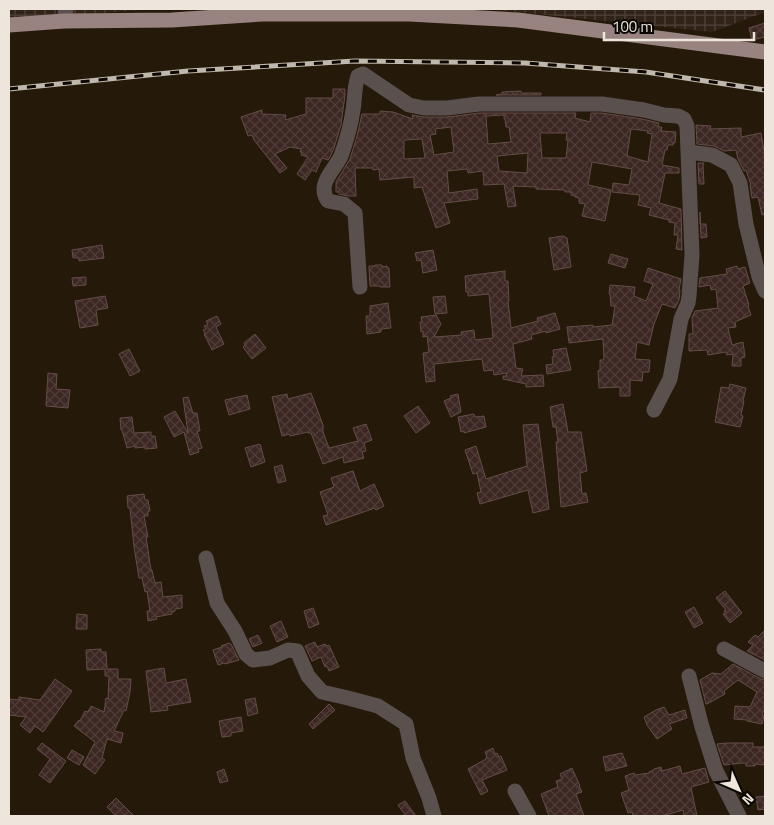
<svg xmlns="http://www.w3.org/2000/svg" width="774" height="825" font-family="'Titillium Web',sans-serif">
<defs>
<pattern id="industrial-grid" width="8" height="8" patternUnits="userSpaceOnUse" patternTransform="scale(1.25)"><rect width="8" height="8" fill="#322318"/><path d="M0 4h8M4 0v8" fill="none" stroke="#504339"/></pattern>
<pattern id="building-cross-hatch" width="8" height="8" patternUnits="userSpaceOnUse" patternTransform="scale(1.25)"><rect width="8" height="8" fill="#3c2723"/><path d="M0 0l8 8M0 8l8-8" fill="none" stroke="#4f3c38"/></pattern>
</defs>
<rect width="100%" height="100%" fill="#251909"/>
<path fill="url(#industrial-grid)" d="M9,9H161L9,19Z
M488,9H765V12L712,32Z"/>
<path fill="url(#building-cross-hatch)" stroke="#644d48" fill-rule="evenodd" d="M765,23V37L752,40L749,28Z
M333,89H345V95L341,125L334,148L330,157L328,160L322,158L316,172L312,170L305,180L297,174L308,157L301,155L302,152H300L301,149L290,147L275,154L287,168L280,173L254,140L252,135L248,136L241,117L262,110V114L286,115L285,120L306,114V98H333Z
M521,91V93H541V95H496L502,94V92Z
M380,111L393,112L413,119L412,115L424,117H447L480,113H576L575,118L590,122L591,113H601L642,119L659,123L658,127H662L661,131L676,132L675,143H673V145H668L667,150H665L662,165L679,168V173H665L659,203L681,209L682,250L676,249L678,235H674L675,223L669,222V220L649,215L651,208L638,205L640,195L612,192L613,183L629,185L632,169L592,162L588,185L611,190L605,221L582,216L585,204L579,203V198L575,197V196L571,195V192H565V190L536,189V187L513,186L516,206L508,207L504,184L484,185L483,171L468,173L467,169L447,171L449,193L477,189L478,199L444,203L450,223L436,228L422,187L414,188V177L380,180L379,169L373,170V168H355L356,196H348L339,194V192H336V182L350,159L357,136L362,114H380ZM504,115V119H505L506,127H509L511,142L488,144L486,116ZM451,127L454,152L434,155L430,135L436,134L435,129ZM631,129L648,131L647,133L652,134L648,162L627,156ZM540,133H567L566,140H568L566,158H542ZM422,139L425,158L404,159V140ZM528,153L527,173L499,171L497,156Z
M696,125L711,126L710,129L741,128V137L761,133L764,151H765V214L762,215L758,197L752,198L750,185H751L746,170L744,171L738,159L736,150L724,151L714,146L697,144Z
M698,163H704L703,165L704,184H699Z
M700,212V224H706L707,237L701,238Z
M563,236L567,238L571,267L554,270L549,238Z
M102,245L104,258L79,261V258H73L72,250Z
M433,250L437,270L423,273L421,260L417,261L415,253Z
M611,254L628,259L625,268L608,263Z
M375,265H382V267L387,266V268H389L390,287H380V286H370L369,266H375Z
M737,266L738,269L745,267L750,283L743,286L749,305L748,306L751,315L735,322L736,327L728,328L732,345L743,342L745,357L741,358V366H732L733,354L727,355L726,352L708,355L707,350L689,351V334H693L692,318L695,311L718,308L716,289L711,290L710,285L699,287L700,278L727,274L726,269Z
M648,268L681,279L679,290H680L679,300L675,308L662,304L654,324L649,345L637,342L635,359L650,360L649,372H643L642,381L630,380V396H620V387L599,388L598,371L600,370V360H603L604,358L603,339L569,343L567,327L593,325V327L612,325L615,306H611L610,294H609L610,285L635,287L634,296L646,301L653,284L644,281Z
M505,271V281H508L509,301H508L511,328L538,321L537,318L555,313L560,329L546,333V331L531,335L532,339L513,344L516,368L523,369L521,376L543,375L544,386L526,387V384L503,379V376H506L507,373L494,375L493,370L484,371L482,359L434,364L435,381L426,382L423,353L429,352L427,336L423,337V331L421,332L420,322H422L421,317L436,315L441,324L434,337L462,335L461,332L474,330L475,340L493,338L489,294L468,296V292H466L465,276Z
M86,277V285L73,286L72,278Z
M105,296L108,308L96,310L98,325L80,328L75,301Z
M445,296L447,313L435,314L433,297Z
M388,303L391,328L381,329V332L367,334L366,316H370V306Z
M217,316L221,324L216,327L224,344L212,350L204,334L205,333L203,330L206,329L204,326L208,325L206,321Z
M255,334L266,348L252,359L243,347L245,345L244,343Z
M566,348L571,370L547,374L546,365L553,364L552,357H554L553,350Z
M129,349L140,371L130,376L119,354Z
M48,373L57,374L56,389L70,390L68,408L46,406Z
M730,384L746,388L743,401H744L741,415L743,416L740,427L715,422L721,387L729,388Z
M311,393L323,425V432L329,448L358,441L353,428L366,424L372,440L364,443L366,451L362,452L364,458L344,463L343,457L323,464L311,433H308V432L290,436V434L282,436L272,397L287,394L288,399Z
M458,394L461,412L451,417L444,401L451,398L450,396Z
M247,395L250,409L229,415L225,400Z
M188,397L193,413H197L200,431H197L202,448L198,449L199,452L190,455L184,432L174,437L164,417L175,411L188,433L183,398Z
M563,404L568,432H581L587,471L580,473L582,494L586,493L588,502L561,507L556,442H558L556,427H553L550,407Z
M418,406L430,423L416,433L404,416Z
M474,414L475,417L484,416L486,427L464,433V431L461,432L458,417Z
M132,417L134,433L151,432V436H155L157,448L145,449V447L135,448V446L127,448L122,430H121L120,418Z
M538,424L549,509L533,513L528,490L480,504L477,493L481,492L477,473L473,474L465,450L476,446L486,479L527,466L523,425Z
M260,444L265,462L251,467L245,448Z
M282,465L286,481L278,483L274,467Z
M353,471L360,491L374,484L384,506L376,510L375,508L326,525L323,516L328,515L320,492L334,487L331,478Z
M144,494L145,500H148L150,511H148V516H144L148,537H146L151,570H152L155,583L161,582L163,597L182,595V608L175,609V611L172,612V614L156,617L157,619L148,621L147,611H150L147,591L145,592L142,578H139L134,547L130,508H128L127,496Z
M725,591L742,613L730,623L723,614L726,612L724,611L726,610L716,598Z
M694,607L703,623L694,628L685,612Z
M313,608L319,624L309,628L304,611Z
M77,614L87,615V629H76Z
M281,621L288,637L277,642L270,626Z
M765,630V660L747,651L753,645L748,642L755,635L758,637Z
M258,635L262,643L253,647L249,639Z
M315,642L317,647L325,644L326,646L329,645L339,667L329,671L327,666L325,667L321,657L312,661L305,646Z
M229,643L231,644L239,660L225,664L224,663L218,665L213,650L222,647L221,646Z
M101,649V652H106L107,669H118V679H131L130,692L126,711L124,710L114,731L123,733L121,743L107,739L102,758L105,760L95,774L83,765L95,742L74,726L79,720L80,721L85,711L88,712L91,706L104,712L106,698L108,699L109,676H105V669L87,670L86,650Z
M733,664L761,679L765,680V707L762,715L764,716L762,724L747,721V720L734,719L735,706L750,707L757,692L738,680L724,691L725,694L707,704H706L700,680L712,673L721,674Z
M164,668L166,683L186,679L191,702L167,706L168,710L151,712L146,671Z
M55,679L72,691L43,732L35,726L30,733L20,725L26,717L9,715V699L19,700V697L40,700Z
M255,698L258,713L248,716L245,700Z
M329,704L335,710L313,729L309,724Z
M664,707L669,715L685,710L687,718L669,724L672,729L657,739L647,725L644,717L656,710Z
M241,717L243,731L231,733V736L222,737L219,721Z
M42,743L66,761L50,783L39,775L50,759L37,749Z
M728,743H753V747H765V765L755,764V766H746V763H743L724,765L717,744Z
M493,748L495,754L497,753L499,757L501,756L507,770L482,780L488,791L481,795L468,769L486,759V758L487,757L485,752Z
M72,750L84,757L79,765L67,758Z
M622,753L627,766L606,771L603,757Z
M680,766L682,774L705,768L709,782L691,787L697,816H684L683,810L662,816H633L632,812L628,813L621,793L629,790L625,776L634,773L635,775L649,773V772L654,770V769L661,767L662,771Z
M572,768L580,786H579L582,792L576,794L584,816H549L541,794L558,787L556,781L562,779L560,774Z
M224,769L228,781L220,783L217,772Z
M765,796V809L758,810L756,797Z
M116,798L134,816H116L107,807Z
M405,801L416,816H406L398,805Z"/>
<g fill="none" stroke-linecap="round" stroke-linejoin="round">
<path stroke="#5a504e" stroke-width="15" d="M64,21L66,9
M689,152L712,155L731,165L740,183L746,224L759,277L765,291
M360,287L355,213L344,204L328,201C316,184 334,171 341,156C346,142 351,125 353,110C355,98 354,87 358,76L363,74L409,105L424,108H447L479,104H602L644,110L664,115L678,116L684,119L687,126L692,255L689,296L688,303L681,319L670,379L654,410
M206,558L217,603L235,631L246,654L253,660L270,658L288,650L297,651L308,676L322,692L348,698L378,706L406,724L413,758L429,798L434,816
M724,649L765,671
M689,676L702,727L716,771L739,816
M515,791L529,816"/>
<path stroke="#998380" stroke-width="15" d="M9,25L64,21L172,20L262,14H409L518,20L765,52"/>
<g stroke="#c0b8ac" stroke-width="5">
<path id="rail" d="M9,89L188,71L355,61L525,63L646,72L765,90"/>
</g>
<use href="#rail" stroke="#0a0602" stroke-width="3" stroke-dasharray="9" stroke-linecap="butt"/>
</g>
<rect width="774" height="825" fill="none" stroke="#eee6dc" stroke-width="20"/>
<g transform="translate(739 790) rotate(135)" stroke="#0a0602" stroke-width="4" paint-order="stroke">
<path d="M0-4L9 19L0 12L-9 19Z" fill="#eee6dc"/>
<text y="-8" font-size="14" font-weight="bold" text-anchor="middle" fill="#eee6dc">N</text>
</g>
<path d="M604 32v8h150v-8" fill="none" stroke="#eee6dc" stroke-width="2.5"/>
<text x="612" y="32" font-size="15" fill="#eee6dc" stroke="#0a0602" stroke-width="4" paint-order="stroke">100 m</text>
</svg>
